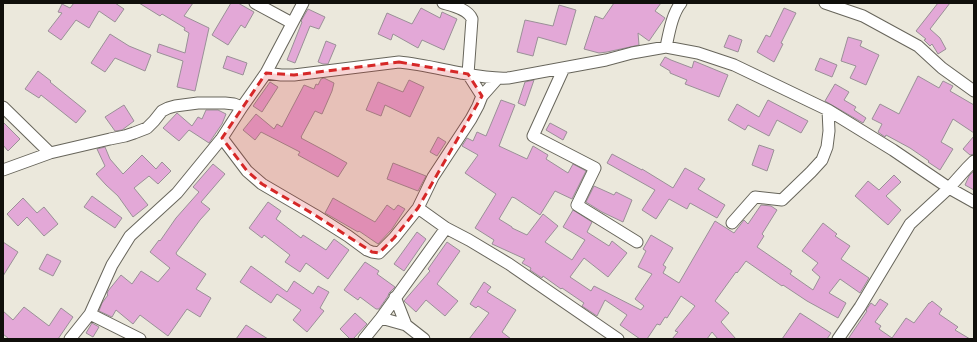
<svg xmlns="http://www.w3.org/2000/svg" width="977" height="342" font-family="Inter,sans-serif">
<rect width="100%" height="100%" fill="#ebe8dc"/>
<path fill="#e3a8d7" stroke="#9a9097" d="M74,3H115L124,9L115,22L99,11L89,28L76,20L61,40L48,31L62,13L58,12L62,4L70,8Z
M139,3H193L184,16L209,28L195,91L177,87L183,61L157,52L159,44L185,53L189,33L184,30L185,28L162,14L160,16Z
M231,3H238L254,12L245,28L241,25L228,45L212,35Z
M614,3H661L655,11L665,18L649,41L638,33L639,45L607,52L599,53L584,49L595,16L603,19Z
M938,3H950L930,29L940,38L946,49L938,54L932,44L930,46L924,40L926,39L916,31Z
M559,5L576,10L566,45L538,37L533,56L517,52L525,20L553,26Z
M421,8L440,18L442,12L457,19L444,50L422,40L418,48L393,34L391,40L378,34L387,13L412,24Z
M784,8L796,13L781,43L783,44L774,62L757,52L766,35L770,37Z
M308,9L325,17L319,29L310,26L295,63L287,60L302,22L301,21Z
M110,34L129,46L151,55L145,71L115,58L105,72L91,63Z
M729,35L742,40L738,52L724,47Z
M848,37L862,41L860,46L879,55L866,85L850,78L856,66L841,61Z
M326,41L336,45L328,64H323L318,62Z
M227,56L247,63L243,75L223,68Z
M665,57L671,60L692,68L694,61L728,75L719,97L685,84L687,80L670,73V71L660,65Z
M820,58L837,65L832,77L815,70Z
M38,71L51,81L50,82L86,111L76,123L41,95L39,98L25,89Z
M918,76L939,88L943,81L953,86L950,91L974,105V133L953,119L941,142L953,149L940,170L928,162L929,161L910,148L886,135L885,137L878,132L882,124L872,119L880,104L899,114Z
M324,78L334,83L332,91L322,114L315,111L301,137H302L301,138L331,154L347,163L338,177L298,155L300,152L261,132L255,140L243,130L256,114L274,129L277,124L282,127L304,85L314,89L316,84L318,85L321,79Z
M409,80L424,87L410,117L385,105L381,116L366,110L378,82L403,92Z
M534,80L525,106L518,103L525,82Z
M270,82L278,87L262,112L253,106Z
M835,84L849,92L844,100L856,107L854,110L866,118L863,123L825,101Z
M501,100L515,105L499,146L527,159L533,146L548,155L546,159L568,173L573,164L586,171L572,199L555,191L540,215L515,198L512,197L499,219L512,227V228L527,235L543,214L558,226L545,242L572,260L585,240L563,227L573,210L592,222L587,232L609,246L612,241L627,253L608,277L584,258L570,277L591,291L594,286L641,310L644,306L635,299L652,274L638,267L646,251L643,249L651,235L673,248L663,265L666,267L663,273L679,283L715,221L734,233L744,220L748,224L761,205L771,206L777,210L762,234L764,236L757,247L792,271L790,274L813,290L820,277L812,270L818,263L802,251L823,223L837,234L835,236L850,246L841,259L869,278L860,293L840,279L829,293L846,303L838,318L807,301L783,285L782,286L746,261L737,273L736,272L715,301L729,313L721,322L736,339H718L712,332L707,339H672L678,332L675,331L695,306L681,296L667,318L665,317L660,325L657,324L647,339H640L620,325L627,315L605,300L597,316L582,306L584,303L562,288L561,289L543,276L542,278L530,270L531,268L522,263L525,259L492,244L494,240L475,228L496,194L465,173L478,155L462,146L467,138L473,141L477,132L486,136Z
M768,100L808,121L801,133L777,120L769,136L748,125L745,130L728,120L737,104L759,117Z
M124,105L134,121L122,130L115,131L105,117Z
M206,110H218L226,114L222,124L209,143L189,130L179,141L163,128L177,113L192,126L198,117L202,119Z
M3,122L20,139L8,151L3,145Z
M550,123L567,132L563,140L546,130Z
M974,136V154L970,155L963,149Z
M438,137L446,142L437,156L430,152Z
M759,145L774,150L767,171L752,165Z
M105,147L110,159L123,174L142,155L156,169L162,162L171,171L158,184L149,176L134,188L148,205L133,217L118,196L106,185L96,174L105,166L97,149Z
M612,154L642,170V169L673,188L685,168L705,179L698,189L725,205L717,218L690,203L687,209L669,199L656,219L642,210L655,190L607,163Z
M393,163L426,176L418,191L387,179Z
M213,164L225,174L201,202L210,209L200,220L176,253L177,255L206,274L196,289L211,298L200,317L187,309L168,336L140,315L133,324L116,310L112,317L99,311L102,303L108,295L107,294L108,291L121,275L132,284L141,271L158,282L170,268L150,252L159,240L160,241L176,218L199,192L193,187Z
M974,171V190L965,185L969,176Z
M894,175L901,182L886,196L901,210L888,225L855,196L868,181L879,190Z
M594,186L614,195L616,192L632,200L623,222L602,212L586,202Z
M92,196L122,218L115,228L84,207Z
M23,198L37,213L44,207L58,224L44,236L27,217L18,226L7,214Z
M333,198L375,222L387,205L394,210L398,205L405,209L392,229L378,244L359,231L358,232L325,213Z
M268,202L281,211L276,219L301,238L303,235L326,250L334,239L349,250L328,279L306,263L300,272L285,262L290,255L264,235L262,238L249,228Z
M417,232L426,239L404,271L394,264Z
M3,242L18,252L3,276Z
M447,242L460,251L437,284L458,301L445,316L426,300L416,312L404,301L430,271L428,269Z
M47,254L61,261L53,276L39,269Z
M365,262L379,271L377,274L395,287L389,293L388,296L379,309H376L360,297L358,300L344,290Z
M251,266L287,292L294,281L313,294L318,286L329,292L320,308L324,311L307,332L293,320L301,310L277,294L271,303L240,282Z
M484,282L491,287L487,292L516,310L502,332L511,339H469L489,313L478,306L476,308L470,304Z
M880,299L888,304L875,322L881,326L879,329L892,338L906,318L914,323L929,303H930L932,301L942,309L939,314L958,327L955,330L970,339H848L867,311L866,310L871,303L875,306Z
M24,307L49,326L61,308L73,317L58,339H9L3,334V311L13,320Z
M355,313L367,324L353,339H350L340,329Z
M800,313L831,333L827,339H782Z
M92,323L99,327L93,337L86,333Z
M246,325L268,339H236Z"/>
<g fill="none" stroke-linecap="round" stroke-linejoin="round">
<g stroke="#67655b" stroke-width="13">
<path id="street" d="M255,3L292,23
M443,3C453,6 468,9 472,19L468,74L482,96
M825,3L863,16L918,46L942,68L974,91
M666,47C669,33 672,14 681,3
M564,68L533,136L595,168L577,205L637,242
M266,73L281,75H294L399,62C420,64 440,69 461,73C477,76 492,79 508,78L606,60L632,53L666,47L698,53L734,65L828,110L893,150L949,188L974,202
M3,107L50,153
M222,138L247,171L262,184L315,215L348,236L367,250L372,252L379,253L394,238L418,208L433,177L471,119L478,106L482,96L498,78
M3,170L50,153L110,139L125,136L134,133L147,128L154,121L162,111L168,108L175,106L198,103H225L234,104L242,107
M418,208L446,228L469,240L509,264L618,339
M732,223L755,197L782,200L811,172L822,160L827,147L829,131L828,110
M395,297L406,325
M90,314L140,339
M381,318L406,325L424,339
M70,339L90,314L112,265L130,236L177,193L222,138L242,107L266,73L303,3
M364,339L381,318L446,228
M838,339L860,307L910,224L949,188L967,168L974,161"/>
</g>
<use href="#street" stroke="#fff" stroke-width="11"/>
</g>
<path fill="#d62828" fill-opacity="0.2" stroke="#d62828" stroke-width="3" stroke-dasharray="8 5" stroke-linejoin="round" d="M399,62L468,74L482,96L418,208L394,238L379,253L372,252L315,215L262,184L247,171L222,138L266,73L294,75Z"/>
<rect width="977" height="342" fill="none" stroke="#100f0b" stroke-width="8"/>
</svg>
